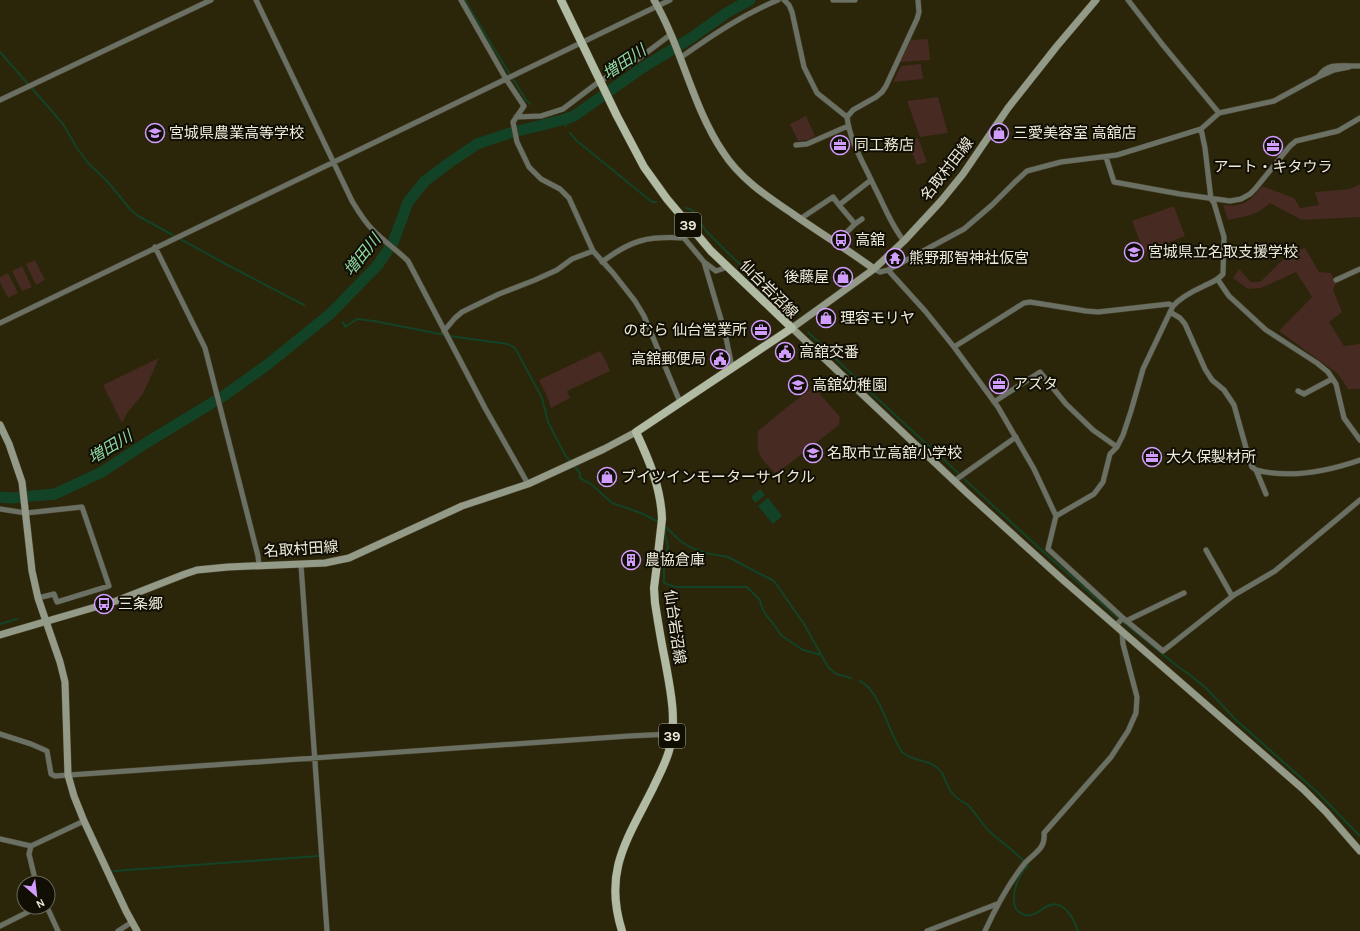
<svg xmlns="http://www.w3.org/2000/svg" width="1360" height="931" font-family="Karla,'Noto Sans JP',sans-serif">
<rect width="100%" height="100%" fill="#2b250a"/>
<path fill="#472a22" d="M928,39L930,60L900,62L911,40Z
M921,64L923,79L893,82L901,66Z
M938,97L948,133L920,137L907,101Z
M806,116L815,136L808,140L798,141L790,124Z
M918,138L927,162L917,165L910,148L914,147L912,140Z
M1360,184V217L1302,220L1270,203C1256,216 1246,216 1228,220L1223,205C1243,207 1250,202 1262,186L1294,198L1300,208L1319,205L1315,192L1350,189Z
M1174,206L1185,236L1144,252L1132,221Z
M1305,248L1319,272L1331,273L1336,284L1333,290L1342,312L1329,322L1344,346L1360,344V389H1348L1338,374L1279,331L1312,297L1296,272L1261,288L1248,289L1233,278L1239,269L1251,282H1260L1290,253Z
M35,260L45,280L36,285L26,264Z
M22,266L32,287L22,291L12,271Z
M8,273L18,293L8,298L0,282V277Z
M600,351L607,363L610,371L567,391L570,398L551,408L547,396L539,380Z
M159,358L143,394L127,413L122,423L103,385Z
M814,387L840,417L839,425L776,474C760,457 756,456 758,431L787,407Z"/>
<path fill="#134327" d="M760,489L765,495L755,503L751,497Z
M768,498L782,516L773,524L758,506Z"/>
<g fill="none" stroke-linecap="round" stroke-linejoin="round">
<path stroke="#134327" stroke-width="2" d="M465,0L493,47L526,100L530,104
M0,52L63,124L77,148L88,163L107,181L130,209L138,216L235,269L304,305
M562,120L566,126
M570,133L577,141L652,202H656
M686,208L690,209L693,211L706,231L730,255L783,304
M787,308L790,310L799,313
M343,322L345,327L357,319L374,321L445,335
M808,332L864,386
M449,336L508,344L515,348L542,398L548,422L565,455L580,473V478L591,484L612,503L641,513L659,522
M868,390L932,449
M936,452L959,474
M962,477L1037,546L1118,618L1176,665L1190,675L1206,688L1236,720L1316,791L1360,836
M664,525L679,540L690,547L705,553L728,557L774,581L804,624L828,667L836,674L851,678
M665,526V535L668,546L664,566V583L675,587H747L760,600L762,608L766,615L772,622L782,636L803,650L821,655
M0,624L17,619
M860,681C881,692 888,732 902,752C912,761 924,759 935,766C946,773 945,786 953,794C957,799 963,802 968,805C976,813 981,823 989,831C1002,843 1017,852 1028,866C1017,874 1004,910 1025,915C1038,919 1047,898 1061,906C1071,912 1074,921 1078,931
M114,871L318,856"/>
<path stroke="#134327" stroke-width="11" d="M0,497L11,498L55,494L102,472L146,443L225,395L267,365L330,314L377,266L393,243L408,202L425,181L449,163L477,144L510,133L562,120L574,116L642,68L691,38L728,12L750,0"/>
<g stroke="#464127" stroke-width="6">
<path id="street" d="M256,0L352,201C358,211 364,221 372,229C383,241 397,250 408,261L485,408L528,484
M461,0L506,79L524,106L513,122L517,142L529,167L541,179L560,189L569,198L593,251L613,273L635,301L644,316L680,402
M784,0L789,5L792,12L804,67L817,93L847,117C850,142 864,164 874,186C884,205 891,225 904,241
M833,0H855
M1128,0L1162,44L1219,113
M680,58C711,36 742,15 778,0
M1319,76C1329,61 1344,67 1360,66
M0,100L211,0
M516,117L541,116L563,109L600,81L634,62L670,35
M847,117L853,110L876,97L882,92L886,86L917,19L919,12L918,0
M796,145L807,144L848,126
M1106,157L1114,182L1180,194L1230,201L1241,199L1250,194L1255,189L1290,146L1296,141L1338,131L1360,118
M800,219L833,197L839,205
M855,224L862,219
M836,243L855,224L839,205L871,180
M155,247L205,348L258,556L259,566
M602,262C631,240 647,236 684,238L704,262L725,333L732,367
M704,262L716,271L728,267
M874,269L880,272L888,270L964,229L992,205L1015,182L1027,171L1061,162L1117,155L1201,129L1219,113L1274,101L1318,77L1334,70L1349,67
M888,270L926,312L954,347L1024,303L1030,302L1086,311L1098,312L1169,304L1173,306L1143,369L1131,411L1123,435L1117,447L1110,454L1103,482L1094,494L1056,516L1048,549L1123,618L1115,626
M1218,280L1229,296L1266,330L1317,363L1328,372L1336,384L1344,418L1360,440
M1336,280L1360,269
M1173,306C1181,297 1193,291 1204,286C1212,282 1217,281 1223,274L1224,237L1214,203L1211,199L1205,148L1201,129
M1170,312L1180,318L1185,324L1205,369L1212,380L1224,390L1234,405L1250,462L1252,467L1256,470C1290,479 1328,471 1360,460
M0,323L670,0
M444,331L455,318L462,312L499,294L535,280L557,270L572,259L593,251
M954,347L998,407L1034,469L1056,516
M1298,391L1304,394L1332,379
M994,402L1040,372L1066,404L1093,430L1117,447
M1256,470L1266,494
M954,481L1016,437
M0,509L26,513L82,507L109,586L57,602L54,594L38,598
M1206,550L1232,596
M301,565L327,931
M1123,618L1163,651L1234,595L1275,571L1360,500
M1126,621L1184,593
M0,734L31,744L47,751L51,774L55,776L629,736L672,734
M0,839L31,846
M36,883L29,854L31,846L84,821
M47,907L58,931
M0,926L38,907
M118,931L132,922
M927,931L997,904
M985,931C996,907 1008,884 1025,863C1034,853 1046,849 1044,833L1111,757L1128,731L1136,713L1137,697L1123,644L1122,632"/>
</g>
<g stroke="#464127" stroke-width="8">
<path id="secondary" d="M654,0C682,48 692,106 723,152C740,179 768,197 793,214C820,233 848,250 874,269
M1096,0L1057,46L1008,108L963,174L941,201L904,241L874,269L792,328L967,493L1063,580L1303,789L1326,812L1360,851
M0,425L9,444L22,482L32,571L38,598L60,662L65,682L68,775L74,796L84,821L126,911L137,931
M0,635L116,601L185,574L197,570L228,567L325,563L349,558L462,506L528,484L604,449L636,432"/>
</g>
<g stroke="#464127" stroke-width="9">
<path id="primary" d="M561,0L617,116L644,167L667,199L711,251L792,328L636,432C649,460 661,488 662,519L656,572L654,588L655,603C658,622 661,641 665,660C670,688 677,718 670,747C667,761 659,775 653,788C627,840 603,871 622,931"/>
</g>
<use href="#street" stroke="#6b7064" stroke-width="5"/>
<use href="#secondary" stroke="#939a87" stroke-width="7"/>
<use href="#primary" stroke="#b1bba3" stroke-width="8"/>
</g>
<defs>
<g id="school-ring" transform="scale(1)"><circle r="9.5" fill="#110e04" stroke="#d19dfe" stroke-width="1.5"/><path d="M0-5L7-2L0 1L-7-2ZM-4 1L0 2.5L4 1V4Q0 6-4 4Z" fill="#d19dfe"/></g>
<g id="shop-ring" transform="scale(1)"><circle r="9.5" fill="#110e04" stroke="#d19dfe" stroke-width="1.5"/><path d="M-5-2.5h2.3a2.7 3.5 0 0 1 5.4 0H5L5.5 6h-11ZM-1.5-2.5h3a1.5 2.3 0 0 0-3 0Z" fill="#d19dfe"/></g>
<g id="office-ring" transform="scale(1)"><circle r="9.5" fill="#110e04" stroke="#d19dfe" stroke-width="1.5"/><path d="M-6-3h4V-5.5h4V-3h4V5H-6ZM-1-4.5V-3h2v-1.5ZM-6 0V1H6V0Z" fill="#d19dfe"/></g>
<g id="bus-ring" transform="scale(1)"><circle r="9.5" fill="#110e04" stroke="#d19dfe" stroke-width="1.5"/><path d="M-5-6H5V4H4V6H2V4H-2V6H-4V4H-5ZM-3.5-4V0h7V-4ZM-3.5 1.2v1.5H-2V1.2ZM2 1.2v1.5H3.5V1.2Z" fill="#d19dfe"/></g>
<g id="temple-ring" transform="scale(1)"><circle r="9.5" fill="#110e04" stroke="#d19dfe" stroke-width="1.5"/><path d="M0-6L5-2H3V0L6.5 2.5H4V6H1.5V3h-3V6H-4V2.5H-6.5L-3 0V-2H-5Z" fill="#d19dfe"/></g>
<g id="civic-ring" transform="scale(1)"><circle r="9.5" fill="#110e04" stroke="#d19dfe" stroke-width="1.5"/><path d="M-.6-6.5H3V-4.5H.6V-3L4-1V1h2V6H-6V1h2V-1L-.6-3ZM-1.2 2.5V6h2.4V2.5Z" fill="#d19dfe"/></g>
<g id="building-ring" transform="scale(1)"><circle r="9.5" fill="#110e04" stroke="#d19dfe" stroke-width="1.5"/><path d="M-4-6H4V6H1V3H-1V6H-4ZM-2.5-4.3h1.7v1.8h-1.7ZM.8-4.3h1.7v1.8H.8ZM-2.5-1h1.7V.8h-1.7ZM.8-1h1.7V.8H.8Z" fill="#d19dfe"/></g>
</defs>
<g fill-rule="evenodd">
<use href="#school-ring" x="155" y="133"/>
<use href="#shop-ring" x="999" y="133"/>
<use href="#office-ring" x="840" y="145"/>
<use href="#office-ring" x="1273" y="146"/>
<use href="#bus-ring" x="841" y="240"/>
<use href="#school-ring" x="1134" y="252"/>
<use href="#temple-ring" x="895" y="258"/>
<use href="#shop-ring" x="843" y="277"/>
<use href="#shop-ring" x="826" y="318"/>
<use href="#office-ring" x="761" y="330"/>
<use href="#civic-ring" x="785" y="352"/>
<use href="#civic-ring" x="720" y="359"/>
<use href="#office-ring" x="999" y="384"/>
<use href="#school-ring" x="798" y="385"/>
<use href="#school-ring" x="813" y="453"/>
<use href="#office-ring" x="1152" y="457"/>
<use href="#shop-ring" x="607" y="477"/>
<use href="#building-ring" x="631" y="560"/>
<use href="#bus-ring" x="104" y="604"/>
</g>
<g text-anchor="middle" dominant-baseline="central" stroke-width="4" stroke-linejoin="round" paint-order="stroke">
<g fill="#110e04" stroke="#aca89a" stroke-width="1">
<rect x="675" y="213" width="26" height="24" rx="3"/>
<rect x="659" y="724" width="26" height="24" rx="3"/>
</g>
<g font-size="14" font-weight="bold" fill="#eeeada">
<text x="688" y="225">39</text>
<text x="672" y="736">39</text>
</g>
<g font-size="15" fill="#eeeada" stroke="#110e04" text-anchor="start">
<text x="169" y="133">宮城県農業高等学校</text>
<text x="1013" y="133">三愛美容室 高舘店</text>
<text x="854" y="145">同工務店</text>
<text x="1273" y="167" text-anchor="middle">アート・キタウラ</text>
<text x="855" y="240">高舘</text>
<text x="1148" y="252">宮城県立名取支援学校</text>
<text x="909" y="258">熊野那智神社仮宮</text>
<text x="829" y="277" text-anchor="end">後藤屋</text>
<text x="840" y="318">理容モリヤ</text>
<text x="747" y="330" text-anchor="end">のむら 仙台営業所</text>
<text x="799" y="352">高舘交番</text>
<text x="706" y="359" text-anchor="end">高舘郵便局</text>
<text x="1013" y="384">アズタ</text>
<text x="812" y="385">高舘幼稚園</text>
<text x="827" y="453">名取市立高舘小学校</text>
<text x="1166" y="457">大久保製材所</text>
<text x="621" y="477">ブイツインモーターサイクル</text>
<text x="645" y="560">農協倉庫</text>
<text x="118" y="604">三条郷</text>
</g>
<g font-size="15" fill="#eeeada" stroke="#110e04">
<text transform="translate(947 169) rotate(-52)">名取村田線</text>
<text transform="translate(769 289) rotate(45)">仙台岩沼線</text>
<text transform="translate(301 549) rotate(-4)">名取村田線</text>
<text transform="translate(675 627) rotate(82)">仙台岩沼線</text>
</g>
<g font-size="16" font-style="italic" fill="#8fd8a7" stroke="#110e04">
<text transform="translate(624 62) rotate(-34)">増田川</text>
<text transform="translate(362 255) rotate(-51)">増田川</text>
<text transform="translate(110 447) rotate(-31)">増田川</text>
</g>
</g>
<g transform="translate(36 895) rotate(152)"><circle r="19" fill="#110e04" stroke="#69665a"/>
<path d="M0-3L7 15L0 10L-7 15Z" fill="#d19dfe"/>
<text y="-6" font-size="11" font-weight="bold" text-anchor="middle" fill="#eeeada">N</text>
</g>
</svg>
